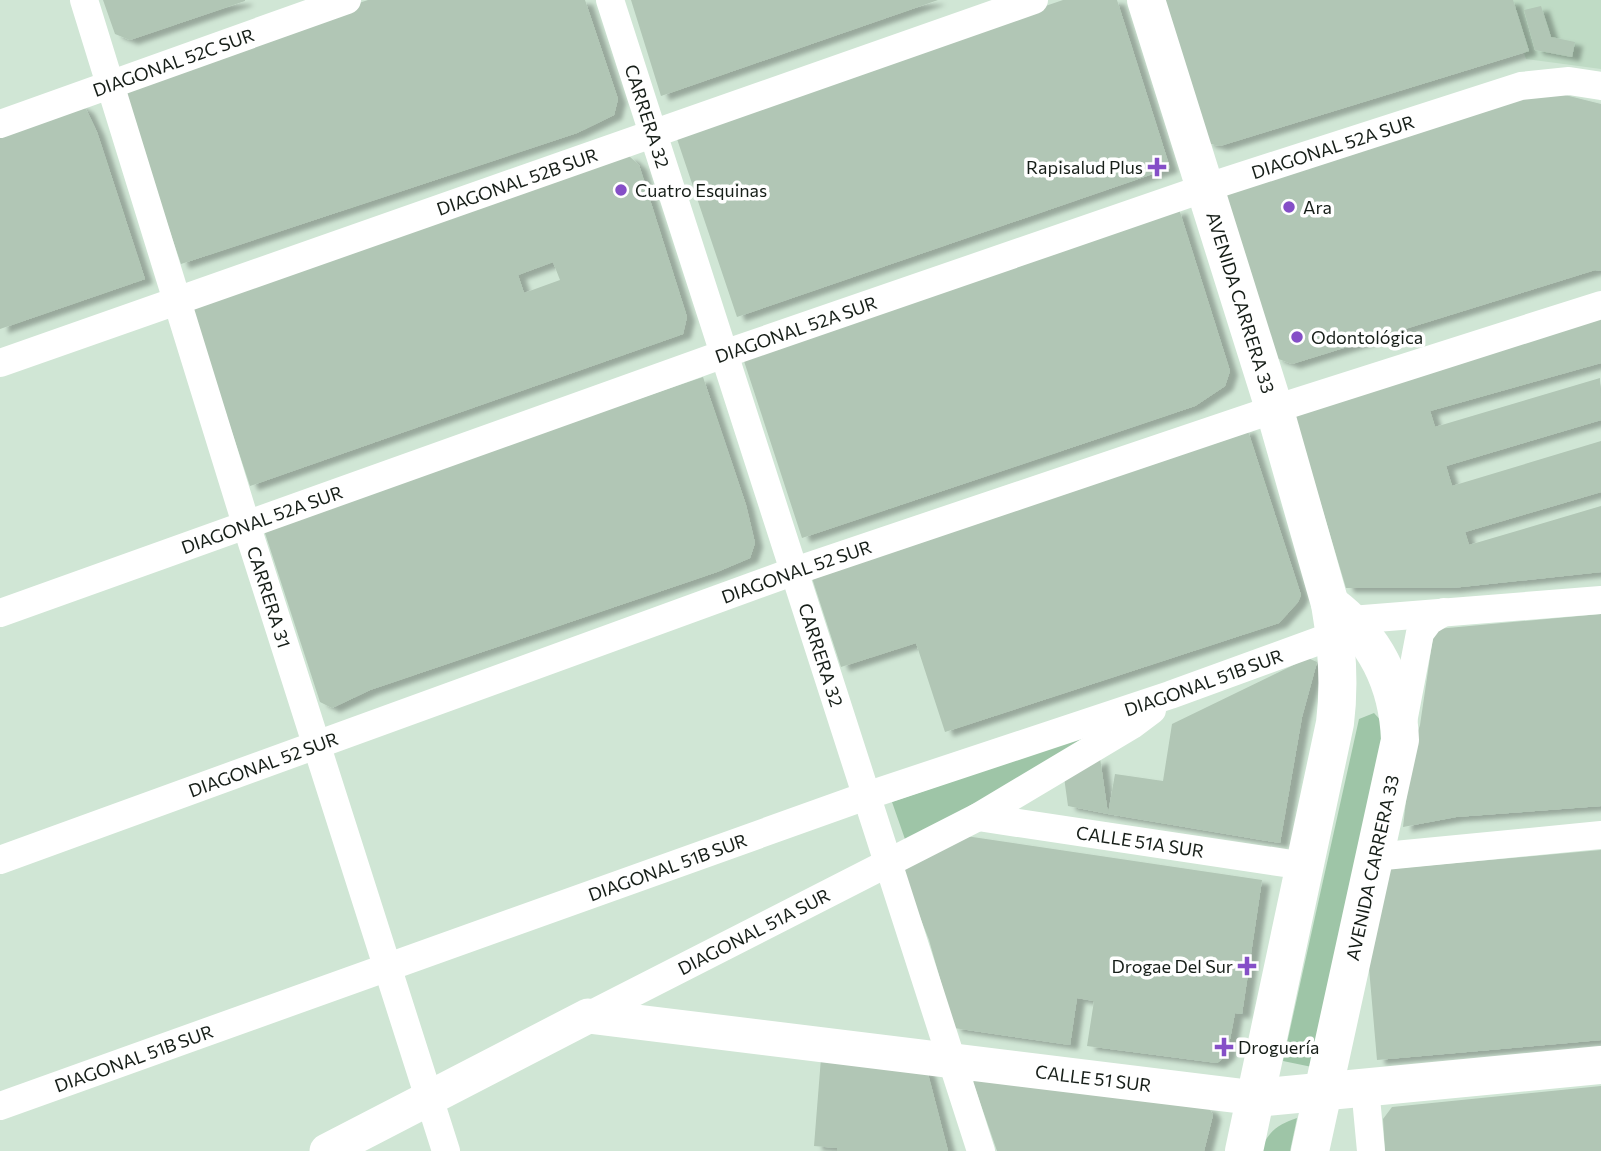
<svg xmlns="http://www.w3.org/2000/svg" width="1601" height="1151" font-family="Commissioner,sans-serif">
<defs>
<filter id="shadow"><feDropShadow dx="8" dy="4.5" stdDeviation="2" flood-color="#0004"/></filter>
</defs>
<rect width="100%" height="100%" fill="#d0e6d5"/>
<path fill="#bfdbc5" d="M1507,0H1601V69L1526,59Z"/>
<path fill="#9ec5a7" d="M1374,713L1385,725L1312,1067L1283,1061L1359,719Z
M1134,719L906,842L892,802Z
M1297,1118L1290,1151H1262C1266,1132 1279,1124 1297,1118Z"/>
<path fill="#b1c6b5" fill-rule="evenodd" filter="url(#shadow)" d="M103,0H245V1L130,40L115,34Z
M368,0H585L618,99L614,115L577,133L181,264L124,96L127,87L201,55Z
M631,0H938L661,96Z
M1063,0H1117L1170,168L737,317L675,133Z
M1161,0H1513L1529,51L1220,146L1207,143Z
M1541,6L1551,37L1575,42L1572,57L1535,50L1524,10Z
M1541,89L1601,104V271L1595,270L1292,364L1276,358L1222,190Z
M78,104L86,109L97,132L145,279L0,329V129Z
M629,156L639,165L687,317L683,334L250,486L190,306ZM553,262L560,280L524,293L518,275Z
M1179,209L1230,371L1225,386L1195,406L802,538L742,355Z
M1601,319V363L1430,411L1435,427L1600,378L1601,420L1446,466L1452,486L1601,441V492L1465,532L1469,545L1601,506V572L1452,588H1346L1292,408Z
M703,377L746,505L755,543L750,558L717,572L370,690L332,708L320,702L263,527Z
M1247,428L1301,595L1298,602L1279,623L945,732L916,643L841,667L811,575Z
M1601,614V806L1456,817L1403,827L1412,749L1420,725L1433,637L1437,629Z
M1308,658L1317,662L1302,717L1280,843L1108,814L1068,806L1064,777L1100,758L1108,814L1115,774L1163,781L1172,724Z
M959,835L1262,880L1242,1014L1235,1013L1227,1055L1217,1063L1087,1046L1094,1001L1077,998L1070,1045L954,1028L929,940L899,864Z
M1601,850V1040L1377,1060L1369,968L1389,869Z
M821,1058L927,1070L948,1151H837V1148L814,1146Z
M982,1073L1209,1108L1213,1115L1204,1151H997L973,1082Z
M1601,1086V1151H1385L1383,1119L1392,1107Z"/>
<g fill="none" stroke-linecap="round" stroke-linejoin="round">
<g stroke="#fff" stroke-width="28">
<path id="s1" d="M84,0L247,527L446,1151"/>
<path id="s2" d="M610,0L981,1151"/>
<path id="s3" d="M0,124L347,0"/>
<path id="s4" d="M0,363L1034,0"/>
<path id="s5" d="M0,613L724,354L1214,185L1521,86L1569,81L1601,86"/>
<path d="M1351,620L1601,600"/>
<path d="M1403,722L1420,633L1429,621L1444,612"/>
<path id="s6" d="M978,817L1305,866"/>
<path d="M1374,857L1601,835"/>
<path id="s7" d="M0,860L792,572L1284,406L1601,305"/>
<path id="s8" d="M588,1016L978,817L1132,725L1152,710"/>
<path d="M1365,1087L1371,1151"/>
<path id="s9" d="M0,1106L866,796L1170,695L1335,635"/>
</g>
<path stroke="#fff" stroke-width="35" id="s10" d="M327,1151L588,1016L1256,1098"/>
<g stroke="#fff" stroke-width="38">
<path id="s11" d="M1146,0L1275,411L1330,604C1337,644 1340,684 1335,723L1244,1151"/>
<path d="M1256,1098L1601,1065"/>
<path id="s12" d="M1310,1151L1400,740C1398,684 1376,638 1330,604"/>
</g>
</g>
<g fill="#854fc7" stroke="#fff" stroke-width="2.5">
<path d="M1153.5 156.5h7v7h7v7h-7v7h-7v-7h-7v-7h7z"/>
<circle cx="621" cy="190" r="7"/>
<circle cx="1289" cy="207" r="7"/>
<circle cx="1297" cy="337" r="7"/>
<path d="M1243.5 955.5h7v7h7v7h-7v7h-7v-7h-7v-7h7z"/>
<path d="M1220.5 1036.5h7v7h7v7h-7v7h-7v-7h-7v-7h7z"/>
</g>
<g text-anchor="middle" dominant-baseline="central" stroke-width="7" stroke-linejoin="round" paint-order="stroke">
<g font-size="18" fill="#161e18" stroke="#fff">
<text stroke="none"><textPath href="#s3" startOffset="184">DIAGONAL 52C SUR</textPath></text>
<text stroke="none"><textPath href="#s2" startOffset="122">CARRERA 32</textPath></text>
<text stroke="none"><textPath href="#s5" startOffset="1412">DIAGONAL 52A SUR</textPath></text>
<text stroke="none"><textPath href="#s4" startOffset="548">DIAGONAL 52B SUR</textPath></text>
<text stroke="none"><textPath href="#s11" startOffset="317">AVENIDA CARRERA 33</textPath></text>
<text stroke="none"><textPath href="#s5" startOffset="845">DIAGONAL 52A SUR</textPath></text>
<text stroke="none"><textPath href="#s5" startOffset="278">DIAGONAL 52A SUR</textPath></text>
<text stroke="none"><textPath href="#s7" startOffset="847">DIAGONAL 52 SUR</textPath></text>
<text stroke="none"><textPath href="#s1" startOffset="625">CARRERA 31</textPath></text>
<text stroke="none"><textPath href="#s2" startOffset="688">CARRERA 32</textPath></text>
<text stroke="none"><textPath href="#s9" startOffset="1276">DIAGONAL 51B SUR</textPath></text>
<text stroke="none"><textPath href="#s7" startOffset="280">DIAGONAL 52 SUR</textPath></text>
<text stroke="none"><textPath href="#s6" startOffset="164">CALLE 51A SUR</textPath></text>
<text stroke="none"><textPath href="#s9" startOffset="709">DIAGONAL 51B SUR</textPath></text>
<text stroke="none"><textPath href="#s12" startOffset="290">AVENIDA CARRERA 33</textPath></text>
<text stroke="none"><textPath href="#s8" startOffset="186">DIAGONAL 51A SUR</textPath></text>
<text stroke="none"><textPath href="#s9" startOffset="142">DIAGONAL 51B SUR</textPath></text>
<text stroke="none"><textPath href="#s10" startOffset="803">CALLE 51 SUR</textPath></text>
</g>
<g font-size="18" fill="#161e18" stroke="#fff" text-anchor="start">
<text x="1143" y="167" text-anchor="end">Rapisalud Plus</text>
<text x="635" y="190">Cuatro Esquinas</text>
<text x="1303" y="207">Ara</text>
<text x="1311" y="337">Odontológica</text>
<text x="1233" y="966" text-anchor="end">Drogae Del Sur</text>
<text x="1238" y="1047">Droguería</text>
</g>
</g>
</svg>
